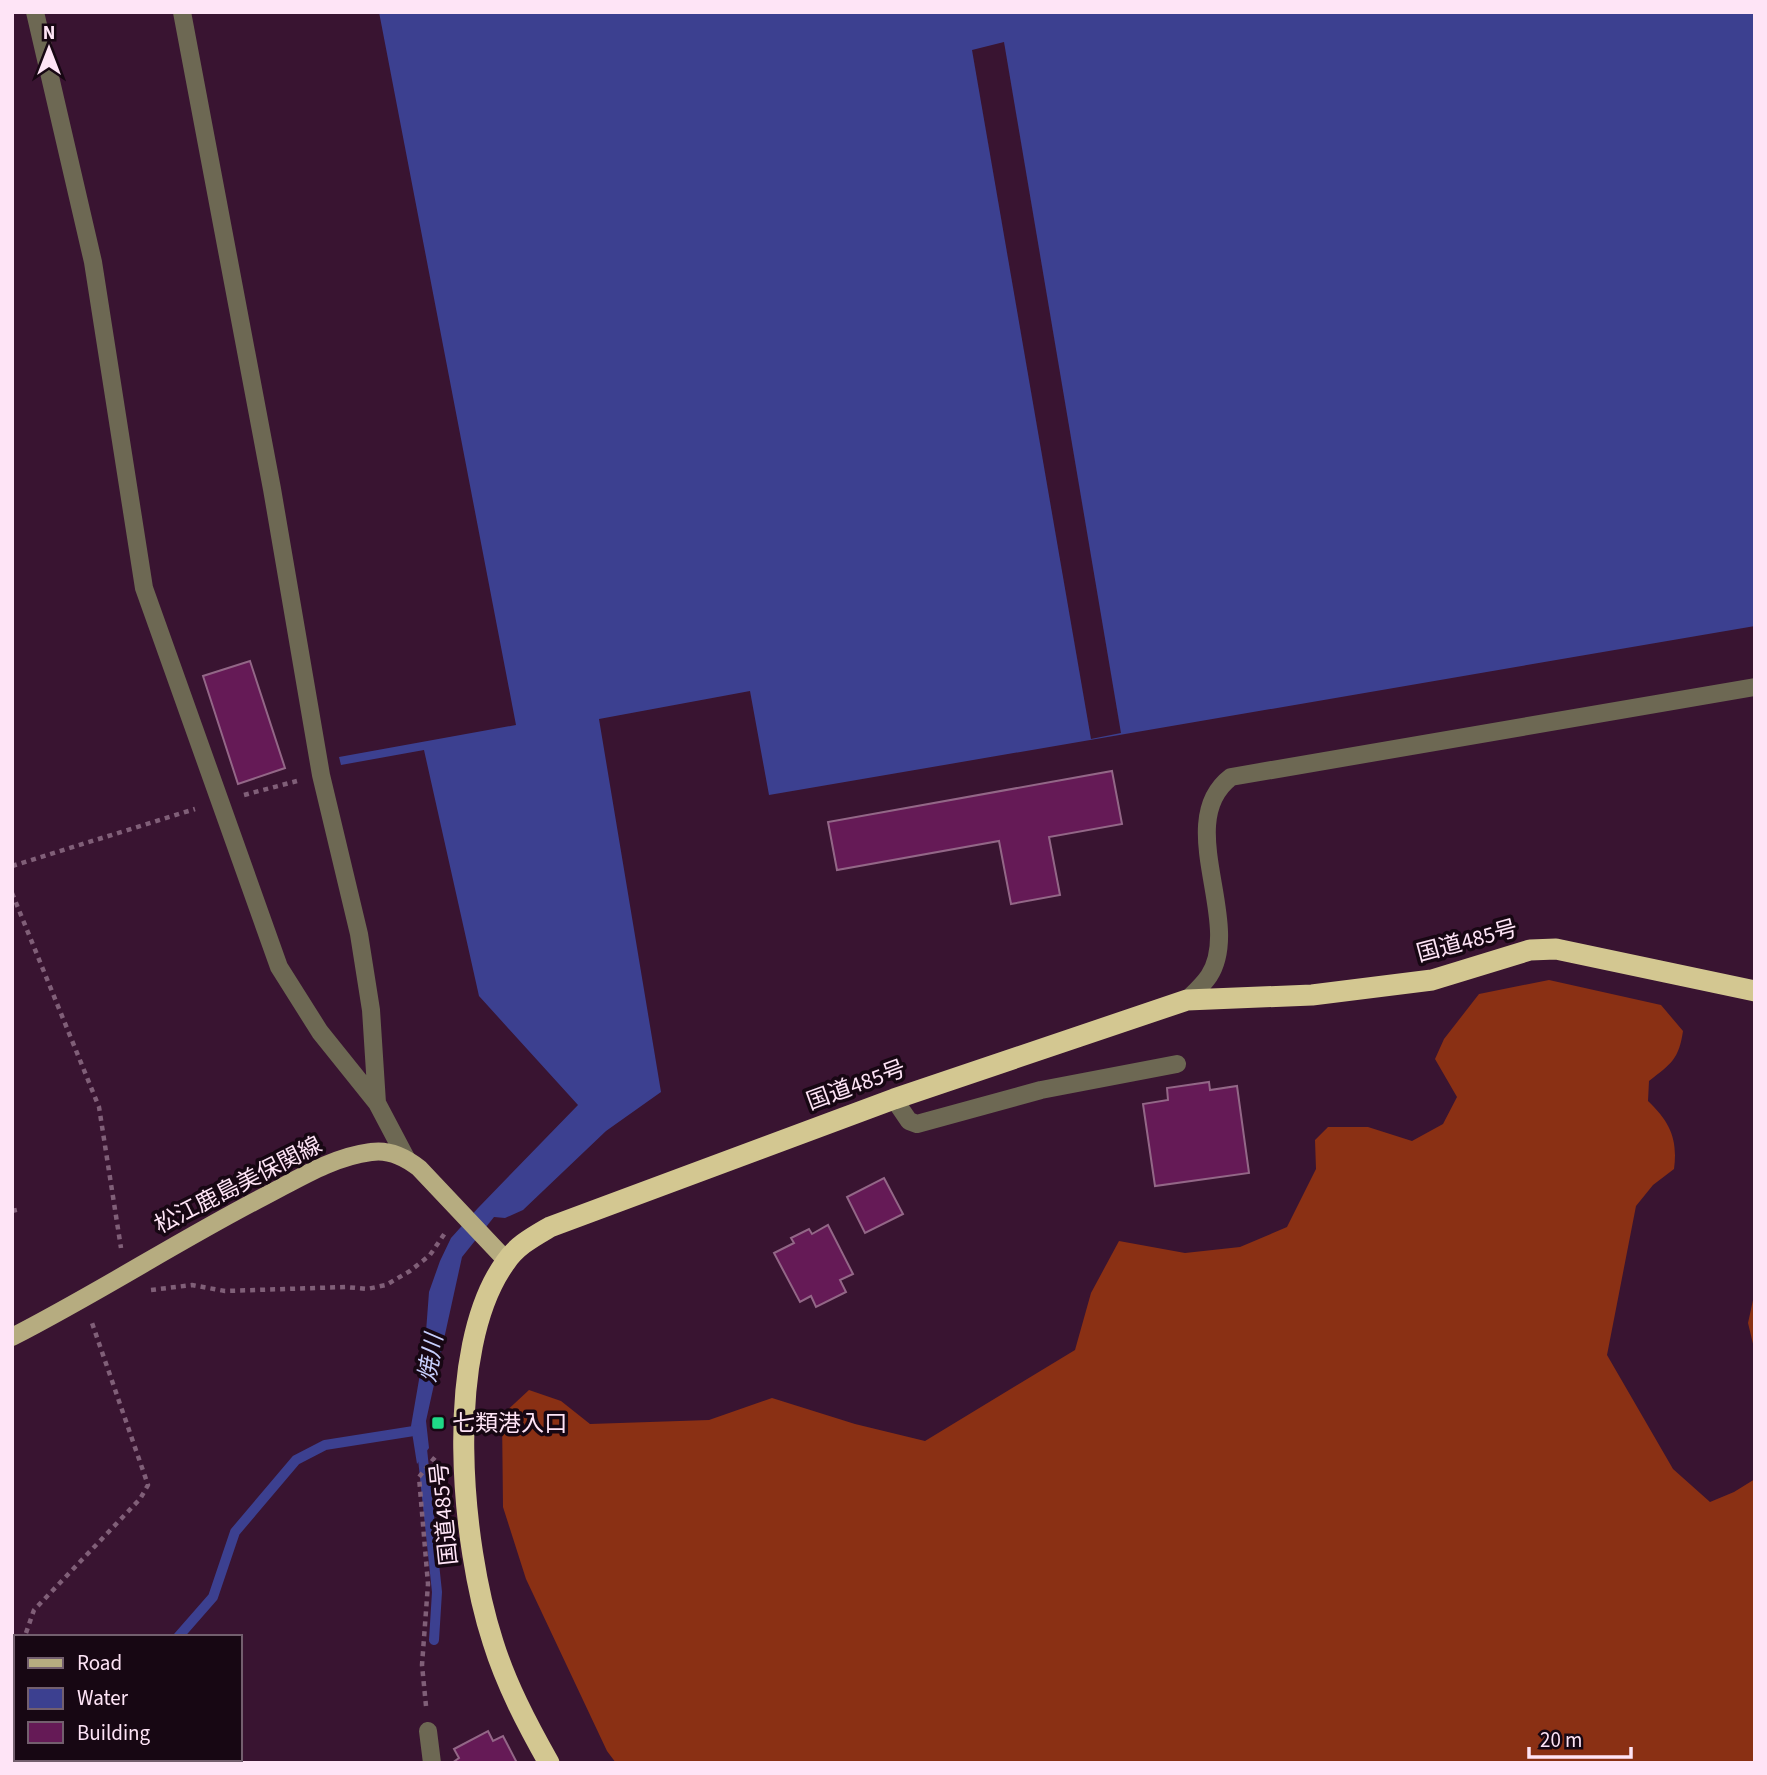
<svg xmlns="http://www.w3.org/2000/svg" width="1767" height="1775" font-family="'Source Sans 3','Noto Sans JP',sans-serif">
<rect width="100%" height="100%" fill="#391431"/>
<path fill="#8a3014" d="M1549,980L1661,1005L1683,1031C1679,1059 1671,1064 1649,1081L1648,1101C1670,1122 1678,1139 1674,1169L1653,1185L1636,1206L1607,1355L1673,1469L1710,1502L1734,1492L1755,1479V1763H616L607,1751L526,1579L503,1507L502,1415L529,1390L561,1401L590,1424L709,1420L772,1398L855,1424L925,1441L1075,1350L1091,1293L1119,1241L1185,1253L1240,1247L1287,1227L1316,1169L1315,1140L1328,1127H1368L1412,1141L1443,1124L1457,1097L1435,1059L1444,1039L1479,994Z
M1755,1291V1352L1748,1323Z"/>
<path fill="#3c4090" d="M379,12H1755V626L769,795L750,691L599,719L661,1092L606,1131L523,1210L505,1218L494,1217L462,1257L426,1421L429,1448L417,1464L411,1426L425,1345L429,1292L440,1261L451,1238L478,1208L578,1105L479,996L424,750L341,765L339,757L516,725Z"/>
<path fill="#391431" d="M1004,42L1121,733L1091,739L972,50Z"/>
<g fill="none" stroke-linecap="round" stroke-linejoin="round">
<path stroke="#3c4090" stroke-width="10" d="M178,1637L213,1597L235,1532L296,1460L325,1445L420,1430L437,1592L434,1640"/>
</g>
<path fill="#651a56" stroke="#936787" stroke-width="2" d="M250,661L285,768L238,784L203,676Z
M1112,771L1122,824L1049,837L1060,895L1011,904L999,841L837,870L828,822Z
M1209,1082L1210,1090L1237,1086L1249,1173L1155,1186L1143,1104L1168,1100L1167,1088Z
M884,1178L903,1214L865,1233L847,1197Z
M828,1225L853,1274L840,1280L846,1292L816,1307L811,1296L800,1302L774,1253L794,1243L791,1238L809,1229L812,1234Z
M488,1731L493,1741L503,1736L517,1763H452L459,1758L454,1749Z"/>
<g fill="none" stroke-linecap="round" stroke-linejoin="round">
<path stroke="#805f78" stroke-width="4.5" stroke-dasharray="5 5" stroke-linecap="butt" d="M244,795L297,781
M12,866L195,809
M12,893L99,1107L121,1248
M12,1211L21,1209
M151,1290L192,1285L225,1291L346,1287L367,1289L386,1285L410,1271L430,1255L445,1233
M26,1633L34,1610L140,1499L148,1485L92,1323
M426,1706L422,1665L428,1584L419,1477L436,1456"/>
<path stroke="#6d6853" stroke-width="18" d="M35,12L93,262L144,588L279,967L320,1032L377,1103
M182,12L272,489L321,775L359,934L371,1010L377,1103L406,1158
M1187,1000C1194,993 1203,985 1209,976C1244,922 1172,822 1231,777L1755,687
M894,1099L909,1121L917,1124L1041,1090L1177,1064
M12,1653L16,1655
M12,1702L16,1709
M428,1731L432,1763
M44,1759L47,1763"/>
<path stroke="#b6ac80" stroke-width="18" d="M12,1337C98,1293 178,1241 263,1197C298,1179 332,1157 371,1152C389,1149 405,1157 419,1168L506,1260"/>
<path stroke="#d3c791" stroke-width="21" d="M549,1763C527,1724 506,1684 493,1642C461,1544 443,1350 505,1263C516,1246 533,1237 550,1227L894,1099L1187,1000L1312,995L1432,980L1530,950L1556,949L1755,991"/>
</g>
<rect fill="#1fd887" stroke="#170713" stroke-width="2.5" x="431" y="1416" width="14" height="14" rx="3.5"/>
<g text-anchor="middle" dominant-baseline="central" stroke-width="7" stroke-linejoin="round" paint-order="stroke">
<g font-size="23" fill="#fee4f6" stroke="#170713">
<text transform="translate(1467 941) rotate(-15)">国道485号</text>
<text transform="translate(856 1085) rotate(-20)">国道485号</text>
<text transform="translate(238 1185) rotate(-27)">松江鹿島美保関線</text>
<text transform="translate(444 1514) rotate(-96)">国道485号</text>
</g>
<g font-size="23" fill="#fee4f6" stroke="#170713" text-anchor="start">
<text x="452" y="1423">七類港入口</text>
</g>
<g font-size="24" font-style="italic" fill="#c8d0fe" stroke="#170713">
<text transform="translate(431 1358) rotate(-81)">焼川</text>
</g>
</g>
<rect width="1767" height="1775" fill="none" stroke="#fee4f6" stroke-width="28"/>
<rect x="14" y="1635" width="228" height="126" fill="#170713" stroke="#735f6e" stroke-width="2"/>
<rect x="28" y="1658" width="35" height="10" fill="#b6ac80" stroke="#735f6e" stroke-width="2"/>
<text x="77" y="1670" font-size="21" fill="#fee4f6">Road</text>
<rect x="28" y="1688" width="35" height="21" fill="#3c4090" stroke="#735f6e" stroke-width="2"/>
<text x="77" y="1705" font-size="21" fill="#fee4f6">Water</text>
<rect x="28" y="1722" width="35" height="21" fill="#651a56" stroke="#735f6e" stroke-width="2"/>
<text x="77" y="1740" font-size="21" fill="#fee4f6">Building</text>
<g transform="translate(49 49)" stroke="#170713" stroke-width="5" paint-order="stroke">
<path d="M0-5L12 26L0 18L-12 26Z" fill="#fee4f6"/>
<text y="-10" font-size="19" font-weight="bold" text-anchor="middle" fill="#fee4f6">N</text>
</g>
<path d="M1529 1747v10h102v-10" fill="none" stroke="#fee4f6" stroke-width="3.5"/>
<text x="1540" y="1747" font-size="21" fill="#fee4f6" stroke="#170713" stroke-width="5" paint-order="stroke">20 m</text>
</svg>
